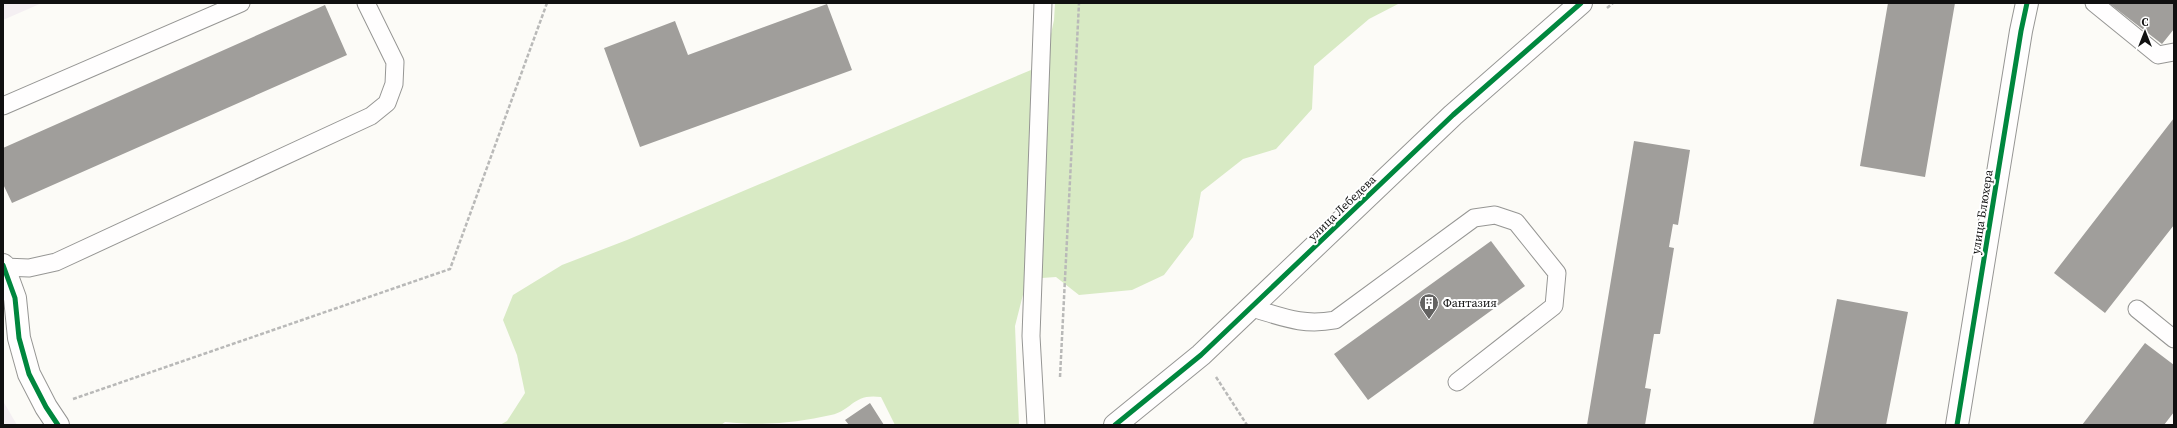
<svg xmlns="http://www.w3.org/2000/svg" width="2177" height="428" font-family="'Source Serif 4',serif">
<rect width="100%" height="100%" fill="#fcfbf7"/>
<path fill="#f4eff2" d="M3,3H42L3,20Z
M3,401L17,425H3Z"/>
<path fill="#d8eac4" d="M1055,3H1400L1369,19L1314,66L1312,109L1276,149L1243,159L1201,192L1193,237L1164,275L1132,290L1079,295L1056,277L1027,279L1015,326L1019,425H895L881,397C853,393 853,410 831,415C796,423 761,426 725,422L721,425H500L507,421L525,393L517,355L503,320L513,295L562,265L627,240L1031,70L1048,48L1054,20Z"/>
<path fill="#a09e9b" d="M1888,3H1955L1925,177L1860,166Z
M2111,3H2174V29L2162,44L2110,4Z
M827,4L852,70L640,147L604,48L675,21L688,55Z
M325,5L347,55L12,203L3,184V148Z
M2174,118V225L2105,313L2054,273Z
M1634,141L1690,150L1678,225L1673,224L1669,247L1674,248L1660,334H1654L1645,388L1651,389L1645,425H1587Z
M1491,241L1525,286L1368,400L1334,354Z
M1837,299L1908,312L1886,425H1813Z
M2145,343L2174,365V412L2164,425H2082Z
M870,403L884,425H849L845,420Z"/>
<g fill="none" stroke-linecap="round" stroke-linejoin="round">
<g stroke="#969694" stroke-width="19">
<path id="service" d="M2094,3L2158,55L2174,52
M3,106L241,3
M4,267L29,268L56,262L371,116L387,103L394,84L395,62L366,3
M1252,308C1283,317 1302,326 1335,320L1474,218L1495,215L1516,222L1557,273L1554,306L1457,382
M2137,309L2174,339
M1036,425L1031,336L1043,3"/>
</g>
<g stroke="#969694" stroke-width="24">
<path id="minor" d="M3,265L15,298L19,338L29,374L46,407L58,425
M1957,425L2021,31L2027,3"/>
</g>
<g stroke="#969694" stroke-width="24">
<path id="tertiary" d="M1115,425L1201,355L1453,115L1581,3"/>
</g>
<path stroke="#b9b9b8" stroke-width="2.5" stroke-dasharray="4 2" stroke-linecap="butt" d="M1607,8L1613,3
M1060,377L1079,3
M1216,377L1247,425
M73,399L450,269L547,3"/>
<use href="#service" stroke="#fffefe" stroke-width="17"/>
<use href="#minor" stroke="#fffefe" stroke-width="22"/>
<use href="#tertiary" stroke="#fffefe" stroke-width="22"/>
<g stroke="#fff" stroke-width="8">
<path id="cycleway" d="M3,265L15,298L19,338L29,374L46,407L58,425
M1115,425L1201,355L1453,115L1581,3
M1957,425L2021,31L2027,3"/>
</g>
<use href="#cycleway" stroke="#00873e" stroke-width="5"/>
</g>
<defs>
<g id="building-pin" transform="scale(1)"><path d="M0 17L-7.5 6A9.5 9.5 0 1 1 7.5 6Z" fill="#636261" stroke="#fff"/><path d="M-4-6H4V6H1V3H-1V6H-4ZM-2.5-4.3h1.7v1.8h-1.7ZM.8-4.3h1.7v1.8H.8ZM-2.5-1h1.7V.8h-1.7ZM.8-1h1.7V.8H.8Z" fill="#fff"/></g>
</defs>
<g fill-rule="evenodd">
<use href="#building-pin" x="1429" y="303"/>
</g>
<g text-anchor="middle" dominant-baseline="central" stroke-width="4" stroke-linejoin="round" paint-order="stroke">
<g font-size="12" fill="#101010" stroke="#fff">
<text transform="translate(1342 208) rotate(-44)">улица Лебедева</text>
<text transform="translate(1982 212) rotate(-81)">улица Блюхера</text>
</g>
<g font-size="12" fill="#101010" stroke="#fff" text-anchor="start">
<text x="1443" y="303">Фантазия</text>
</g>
</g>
<rect width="2177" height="428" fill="none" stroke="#101010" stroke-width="8"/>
<g transform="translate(2145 32)" stroke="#ffffff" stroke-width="3" paint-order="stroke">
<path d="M0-3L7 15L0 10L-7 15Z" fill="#101010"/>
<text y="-6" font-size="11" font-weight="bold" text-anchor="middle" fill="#101010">С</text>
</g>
</svg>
